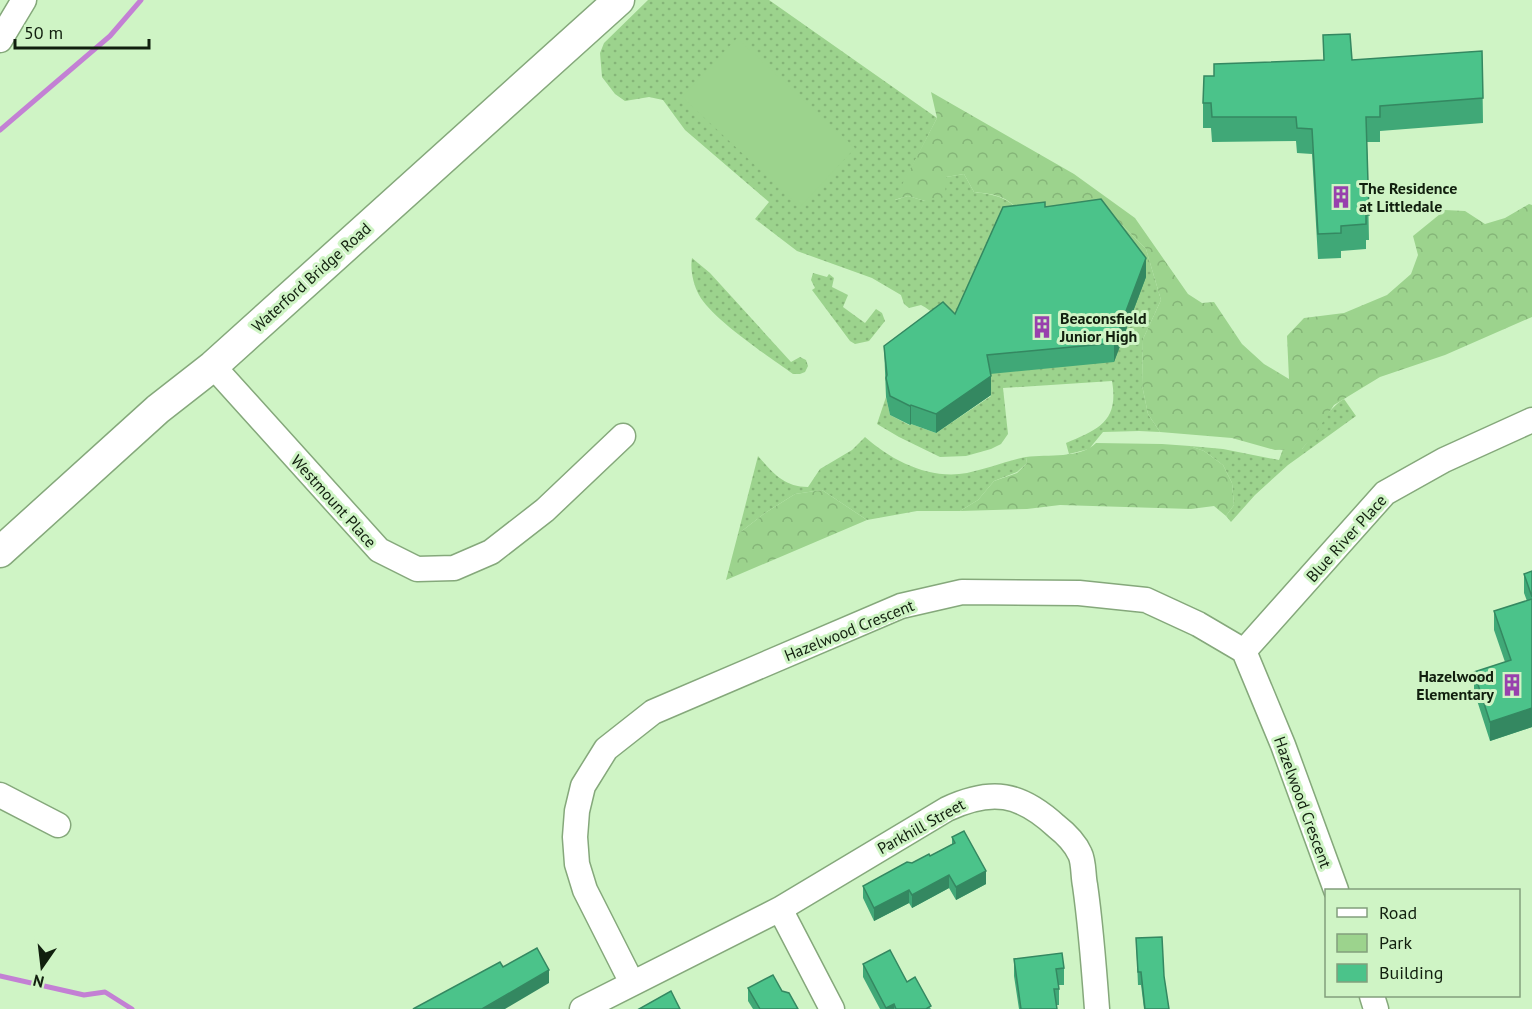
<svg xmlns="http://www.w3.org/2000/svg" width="1532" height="1009" font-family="'PT Sans',sans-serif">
<defs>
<pattern id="grass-dots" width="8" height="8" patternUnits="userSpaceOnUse" patternTransform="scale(1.5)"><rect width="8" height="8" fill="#9cd38d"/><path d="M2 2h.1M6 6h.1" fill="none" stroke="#85b578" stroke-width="1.8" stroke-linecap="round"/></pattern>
<pattern id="forest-crowns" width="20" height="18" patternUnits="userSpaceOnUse" patternTransform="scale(1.5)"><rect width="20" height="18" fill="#9cd38d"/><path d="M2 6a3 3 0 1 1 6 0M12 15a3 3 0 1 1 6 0" fill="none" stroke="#85b578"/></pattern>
</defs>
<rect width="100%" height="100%" fill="#cff4c5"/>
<path fill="url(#grass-dots)" d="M648,0H769L937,118L895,200L908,196L925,201L946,177L964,174L974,192C991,194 1006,196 1018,210L1117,220L1146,249L1161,300L1143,339L1142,385L1148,414L1160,432L1139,431L1103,432L1089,449L1069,454L1066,443C1099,429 1119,421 1112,381L1003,388L1008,434L1001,444L991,449L966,456L940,457L899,437L877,424L886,397L890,415L909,425L911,424L936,433L991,396C989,388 989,379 986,372C974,351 942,316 921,305L909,308L904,304L901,295L872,278L797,251L755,219L769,202L685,130L663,100L649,97L625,101L615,94L602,77L600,53L604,43Z
M692,258L710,273L791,362L800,357L806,360L808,366L805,372L800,374H793C768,356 712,319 699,295C693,284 690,269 692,258Z
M813,273L827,277L829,274L834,278L832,287L848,295L843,307L865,323L876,309L882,313L885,321L869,341L855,344L850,341L812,290L815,288L811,280Z
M1344,399L1356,416L1288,465L1255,495L1231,522L1226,516L1234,505L1232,483L1223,465L1204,451L1190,446L1223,449L1279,460L1283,449H1302C1315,433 1327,409 1344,399Z
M865,437C892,461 930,480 967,473C987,469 1006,461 1026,457L1027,463L1017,472L994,481L978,500L960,511H917L867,520L822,490L795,494L765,513L738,534L758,456C773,473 784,487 808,487L820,469L852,450Z"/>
<path fill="url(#forest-crowns)" d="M931,92L1074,174L1135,218L1188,294L1202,303L1214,302L1242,344L1264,364L1289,379L1287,336L1304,318L1344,313L1387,295L1411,274L1418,255L1413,236L1445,210L1465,211L1485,224L1505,218L1529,204L1532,205V317L1445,355L1380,377L1334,405L1317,431L1302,449L1275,450L1232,438L1160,432L1148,414L1142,385L1143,339L1161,300L1146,249L1117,220L1018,210C1006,195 991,194 974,192L964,174L946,177L945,197L925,201L908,196L894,200L937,118Z
M1096,443L1162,444L1190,446L1204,451L1223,465L1232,483L1234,505L1226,516L1214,506L1191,509L1060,505L1027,509L960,511L978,500L994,481L1017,473L1027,463L1026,457C1048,454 1080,459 1096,443Z
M822,490L867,520L726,580L738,534L765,513L795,494Z"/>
<path fill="#9cd38d" d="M737,38L855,148L800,207L682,97Z"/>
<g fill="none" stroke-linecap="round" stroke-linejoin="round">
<path stroke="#c380d4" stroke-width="5" d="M0,130L110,36L141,0
M0,976L84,995L105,992L132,1009"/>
<g stroke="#85a87b" stroke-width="27">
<path id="minor" d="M0,40L24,0
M213,366L379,550L417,569L454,568L491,552L545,510L623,436
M1244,651L1385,493L1444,460L1532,420
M0,795L58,825
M780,909L832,1009
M632,983L585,890L577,864L575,837L577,811L583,786L606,749L653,712L901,606L962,592L1079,593L1146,600L1198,624L1244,651L1283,745L1336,890
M1372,996L1376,1009
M582,1009L780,909L947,809C992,788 1020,793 1056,826C1065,833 1075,843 1080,854C1084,862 1083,876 1085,885C1091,927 1094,968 1097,1009"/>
</g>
<g stroke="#85a87b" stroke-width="33">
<path id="major" d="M0,552L158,409L213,366L619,0"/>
</g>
<use href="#minor" stroke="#fff" stroke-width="24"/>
<use href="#major" stroke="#fff" stroke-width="30"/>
</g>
<path fill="#40a877" d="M1482,51L1483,123L1380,131V142H1367L1369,240H1366V249L1341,251V258L1318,259L1312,154L1297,153L1296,141L1212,142L1211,128H1203V103L1214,76L1352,60Z
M1045,207L1146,277L1114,362L990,374L991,395L936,433L911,424L910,425L890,415L886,397L884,346L955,314Z
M1532,571V727L1490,741L1474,691V672L1505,662L1494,630V611L1527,601L1524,593V574Z
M952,837L986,884L956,900L949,888L912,908L909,903L874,921L863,898V886L930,856L952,844Z
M1136,938L1164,976L1169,1009H1144L1141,985H1138Z
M1014,959L1064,968V985H1059V1005H1057V1009H1019L1014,976Z
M863,964L907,982L931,1009H880L863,977Z
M748,988L782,991L798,1009H753L748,1001Z"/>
<path fill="#348861" d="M1146,258V277L1114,362V343Z
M991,376V395L936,433V414Z
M911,405V424L910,425V406Z
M1532,708V727L1490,741V722Z
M986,871V884L956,900V887Z
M949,875V888L912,908V895Z
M909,890V903L874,921V908Z
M549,970V983L505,1009H482Z
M894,1004V1009H886V1008Z"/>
<path fill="#4bc38a" stroke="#348861" stroke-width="1.5" d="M1350,34L1352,60L1482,51L1483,98L1380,106V117H1366L1369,215H1366V224L1341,226V233L1318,234L1312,129L1297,128L1296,117H1212L1211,103H1203L1204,76H1214V64L1324,60L1323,35Z
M1101,199L1146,258L1114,343L987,355L991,376L936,414L911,405L910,406L890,396L886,378L887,375L884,346L943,302L955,314L1003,207L1045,202V207Z
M1532,571V597L1524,574Z
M1532,599V708L1490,722L1474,672L1511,660L1494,611Z
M964,831L986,871L956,887L949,875L912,895L909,890L874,908L863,886L907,862L912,863L929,854L930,856L955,843L952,837Z
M1162,937L1164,976L1169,1009H1145L1141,972H1138L1136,938Z
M537,948L549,970L482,1009H413L500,962L503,967Z
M890,950L907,982L915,977L931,1006L926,1009H896L894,1004L886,1008L863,964Z
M1062,953L1064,968L1056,969L1059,989H1054L1057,1009H1021L1014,959Z
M773,975L782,991L789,993L798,1009H760L748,988Z
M671,991L680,1009H639Z"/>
<defs>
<g id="building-bare" transform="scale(1.8)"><path d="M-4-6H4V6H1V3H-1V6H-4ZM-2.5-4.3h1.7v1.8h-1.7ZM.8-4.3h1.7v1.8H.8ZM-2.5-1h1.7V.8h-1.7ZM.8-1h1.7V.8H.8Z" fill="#9841ad" stroke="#cff4c5" stroke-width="2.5" paint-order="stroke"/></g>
</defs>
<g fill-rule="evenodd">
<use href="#building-bare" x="1341" y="197"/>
<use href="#building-bare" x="1042" y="327"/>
<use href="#building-bare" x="1512" y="685"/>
</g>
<g text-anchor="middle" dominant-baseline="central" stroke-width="6" stroke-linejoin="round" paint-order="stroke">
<g font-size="16" font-weight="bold" fill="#111f0e" stroke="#cff4c5" text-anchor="start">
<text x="1359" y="188">The Residence<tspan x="1359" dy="18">at Littledale</tspan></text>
<text x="1060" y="318">Beaconsfield<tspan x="1060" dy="18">Junior High</tspan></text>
<text x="1494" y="676" text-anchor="end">Hazelwood<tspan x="1494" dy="18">Elementary</tspan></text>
</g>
<g font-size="16" fill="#111f0e" stroke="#cff4c5">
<text transform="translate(311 277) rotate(-42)">Waterford Bridge Road</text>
<text transform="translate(334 501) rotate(48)">Westmount Place</text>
<text transform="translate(1346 538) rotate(-48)">Blue River Place</text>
<text transform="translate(849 630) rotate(-22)">Hazelwood Crescent</text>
<text transform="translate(1303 802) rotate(70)">Hazelwood Crescent</text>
<text transform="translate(921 826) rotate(-29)">Parkhill Street</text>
</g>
</g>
<rect x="1325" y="889" width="195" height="108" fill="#cff4c5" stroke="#839f7c" stroke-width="1.5"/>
<rect x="1337" y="908" width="30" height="9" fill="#ffffff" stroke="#839f7c" stroke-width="1.5"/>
<text x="1379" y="919" font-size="18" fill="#111f0e">Road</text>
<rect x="1337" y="934" width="30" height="18" fill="#9cd38d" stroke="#839f7c" stroke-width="1.5"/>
<text x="1379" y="949" font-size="18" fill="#111f0e">Park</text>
<rect x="1337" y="964" width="30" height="18" fill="#4bc38a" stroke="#839f7c" stroke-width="1.5"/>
<text x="1379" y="979" font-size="18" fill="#111f0e">Building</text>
<g transform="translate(42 967) rotate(194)" stroke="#cff4c5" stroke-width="4.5" paint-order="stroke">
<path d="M0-4.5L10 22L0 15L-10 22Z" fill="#111f0e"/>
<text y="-9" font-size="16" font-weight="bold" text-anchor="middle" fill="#111f0e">N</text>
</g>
<path d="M15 39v9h134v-9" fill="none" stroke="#111f0e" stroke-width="3"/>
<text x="24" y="39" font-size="18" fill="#111f0e" stroke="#cff4c5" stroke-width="4.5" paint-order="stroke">50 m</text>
</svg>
